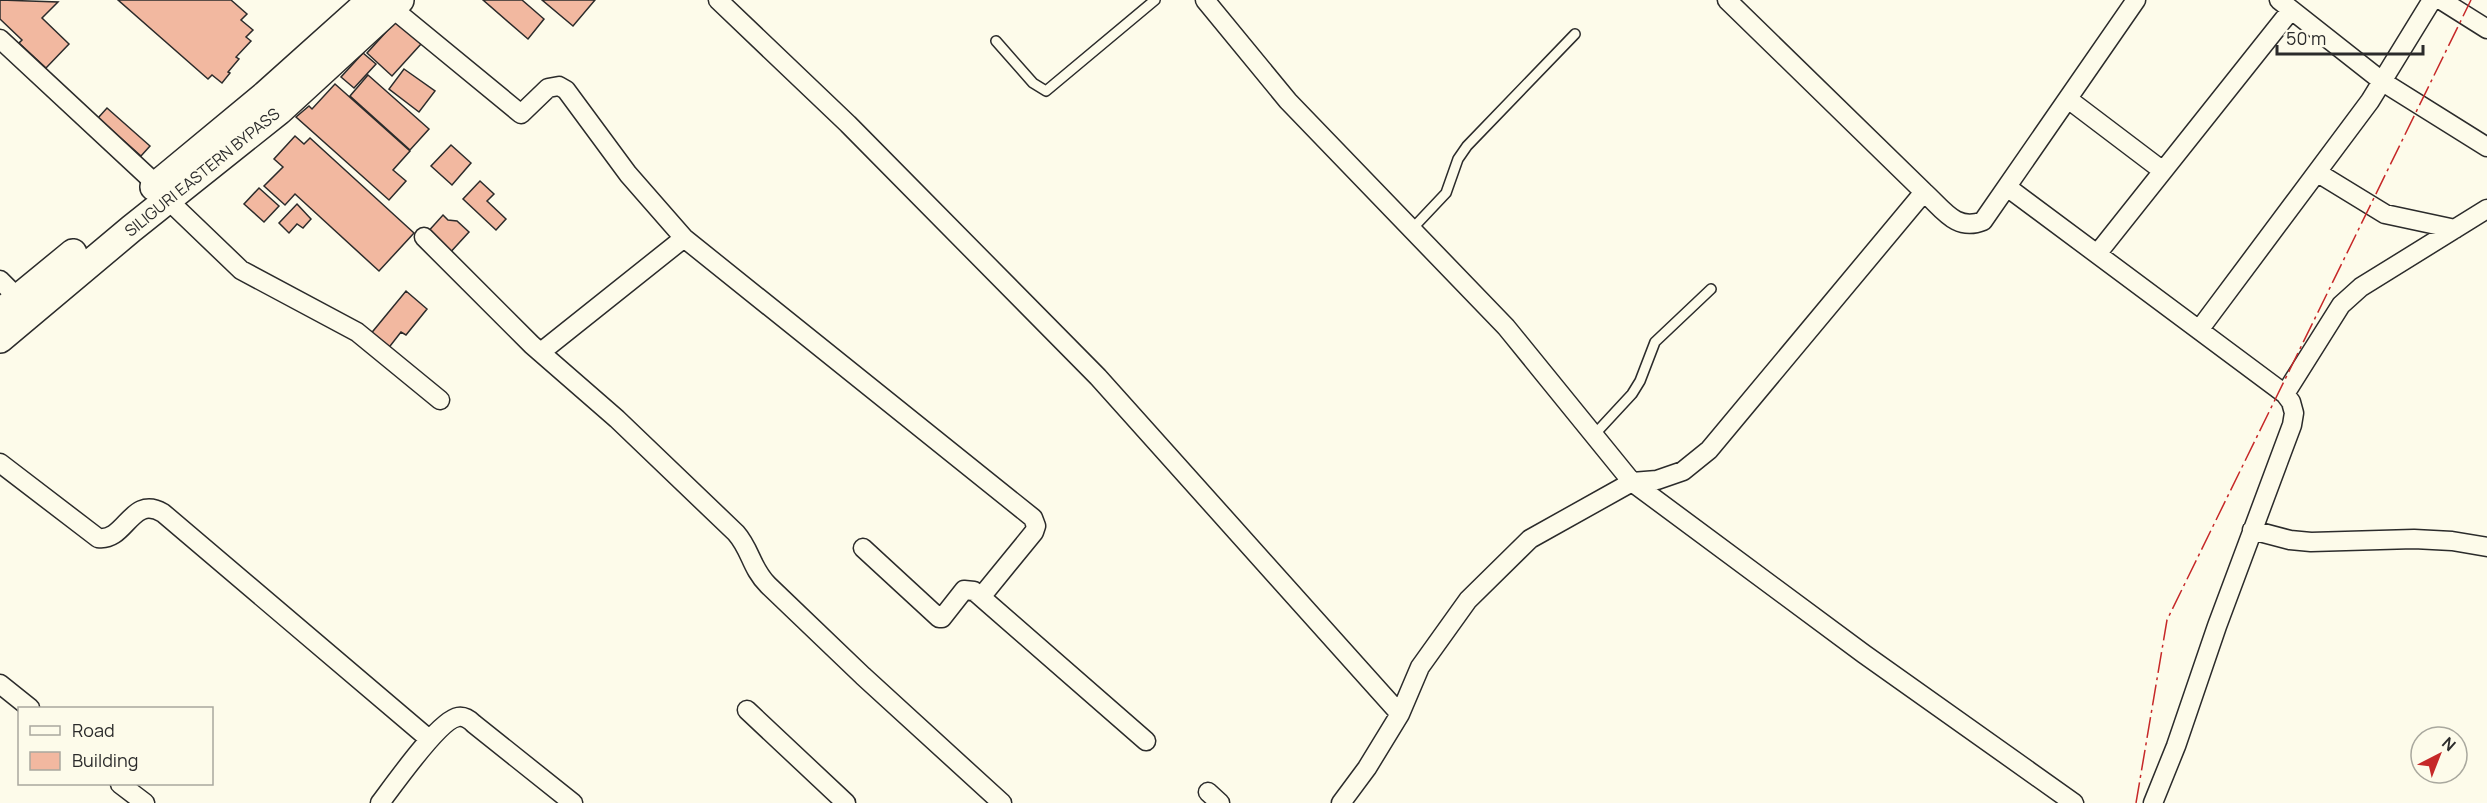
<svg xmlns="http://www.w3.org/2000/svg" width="2487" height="803" font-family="Manrope,sans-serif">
<rect width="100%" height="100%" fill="#fdfbea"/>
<path fill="#f2b8a0" stroke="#2b2b2b" stroke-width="1.5" d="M0,0L58,2L42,18L69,44L46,68L19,43L22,40L0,19Z
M118,0H231L247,14L241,20L253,30L246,37L251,41L236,57L239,59L228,72L230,73L222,83L212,75L208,79Z
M483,0H522L544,19L528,39Z
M542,0H595L573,26Z
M396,21L421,44L392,76L367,53Z
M363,53L376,64L354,88L341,77Z
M404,69L435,91L419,112L389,89Z
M368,75L429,129L410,150L350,96Z
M335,84L410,151L393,170L406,181L389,200L296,117L309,106L312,109Z
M107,108L150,146L141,156L98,118Z
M295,136L304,144L310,138L414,233L379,271L295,194L285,205L264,186L283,167L274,159Z
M451,145L471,163L452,185L431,166Z
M480,181L494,194L487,201L506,219L496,230L463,199Z
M259,188L279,206L264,222L244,204Z
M297,204L311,219L303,228L297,224L289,233L279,223Z
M443,215L448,220L457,221L469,232L447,256L425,235Z
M406,291L427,309L406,335L401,332L387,350L369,336Z"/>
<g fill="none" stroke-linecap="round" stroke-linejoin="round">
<g stroke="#2b2b2b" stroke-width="12">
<path id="lane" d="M996,41L1033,83L1046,91L1155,0
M1412,229L1446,193L1458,159L1467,146L1575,34
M1594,435L1632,394L1640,381L1655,342L1711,289"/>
</g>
<g stroke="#2b2b2b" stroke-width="21">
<path id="street" d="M718,0L848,124L1098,377L1400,714
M1205,0L1288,101L1506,327L1632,482L1864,654L2074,803
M1727,0L1924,192C1943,209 1956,232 1983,221L2136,0
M2279,0L2383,82L2487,147
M2441,0L2487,29
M392,8L521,114L548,88L559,86L566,90L628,174L684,238L1033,518L1036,526L1034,532L981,597L1146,741
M0,39L157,185
M2068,99L2163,171
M2318,173L2385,214L2455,229
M2007,187L2285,394L2291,402L2294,413L2292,425L2217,626L2176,746L2153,803
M167,199L241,270L357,332L440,400
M424,237L532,345L617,419L736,533C751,550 751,568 768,585L863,676L1002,803
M2097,254L2291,10
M0,280L18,298
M2199,330L2370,101L2432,0
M541,352L684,238
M2285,394L2341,305L2361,287L2487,209
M0,463L98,538C126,542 131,494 163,513L429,739
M2252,530L2290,540L2311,542L2414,539L2452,541L2487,547
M863,548L939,618H942L964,590L974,591L981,597
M0,684L30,708
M747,710L846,803
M120,784L145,803
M1208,792L1220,803
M380,803C393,786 439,720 458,717C464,716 470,720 474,724L573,803
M1341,803L1367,768L1400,714L1420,667L1468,600L1530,539L1632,482L1657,480L1683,471L1709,450L1924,192"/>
</g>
<g stroke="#2b2b2b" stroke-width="30">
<path id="primary" d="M154,187L265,95L371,0
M0,313L73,253
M0,339L131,229L279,111L400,0"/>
</g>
<use href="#lane" stroke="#fdfbea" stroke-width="9"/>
<use href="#street" stroke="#fdfbea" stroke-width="18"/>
<use href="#primary" stroke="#fdfbea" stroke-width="27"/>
<path stroke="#c62828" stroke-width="1.5" stroke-dasharray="21 4.5 3 4.5" stroke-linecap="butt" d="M2136,803L2167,620L2471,0"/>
</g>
<g text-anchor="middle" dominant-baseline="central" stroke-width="4.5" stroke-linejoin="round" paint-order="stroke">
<g font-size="16" fill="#2b2b2b" stroke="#fdfbea">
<text transform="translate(202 172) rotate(-39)">SILIGURI EASTERN BYPASS</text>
</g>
</g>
<rect x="18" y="707" width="195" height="78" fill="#fdfbea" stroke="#a9a89e" stroke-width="1.5"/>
<rect x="30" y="726" width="30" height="9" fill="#fdfbea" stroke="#a9a89e" stroke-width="1.5"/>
<text x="72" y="737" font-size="18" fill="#2b2b2b">Road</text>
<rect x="30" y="752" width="30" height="18" fill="#f2b8a0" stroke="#a9a89e" stroke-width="1.5"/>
<text x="72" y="767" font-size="18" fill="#2b2b2b">Building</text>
<g transform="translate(2439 755) rotate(42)"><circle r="28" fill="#fdfbea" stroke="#a9a89e" stroke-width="1.5"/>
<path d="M0-4.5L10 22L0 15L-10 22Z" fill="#c62828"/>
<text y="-9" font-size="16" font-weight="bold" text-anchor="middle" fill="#2b2b2b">N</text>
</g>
<path d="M2277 45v9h146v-9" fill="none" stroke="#2b2b2b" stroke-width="3"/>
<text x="2286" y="45" font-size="18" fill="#2b2b2b" stroke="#fdfbea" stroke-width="4.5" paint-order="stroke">50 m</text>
</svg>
